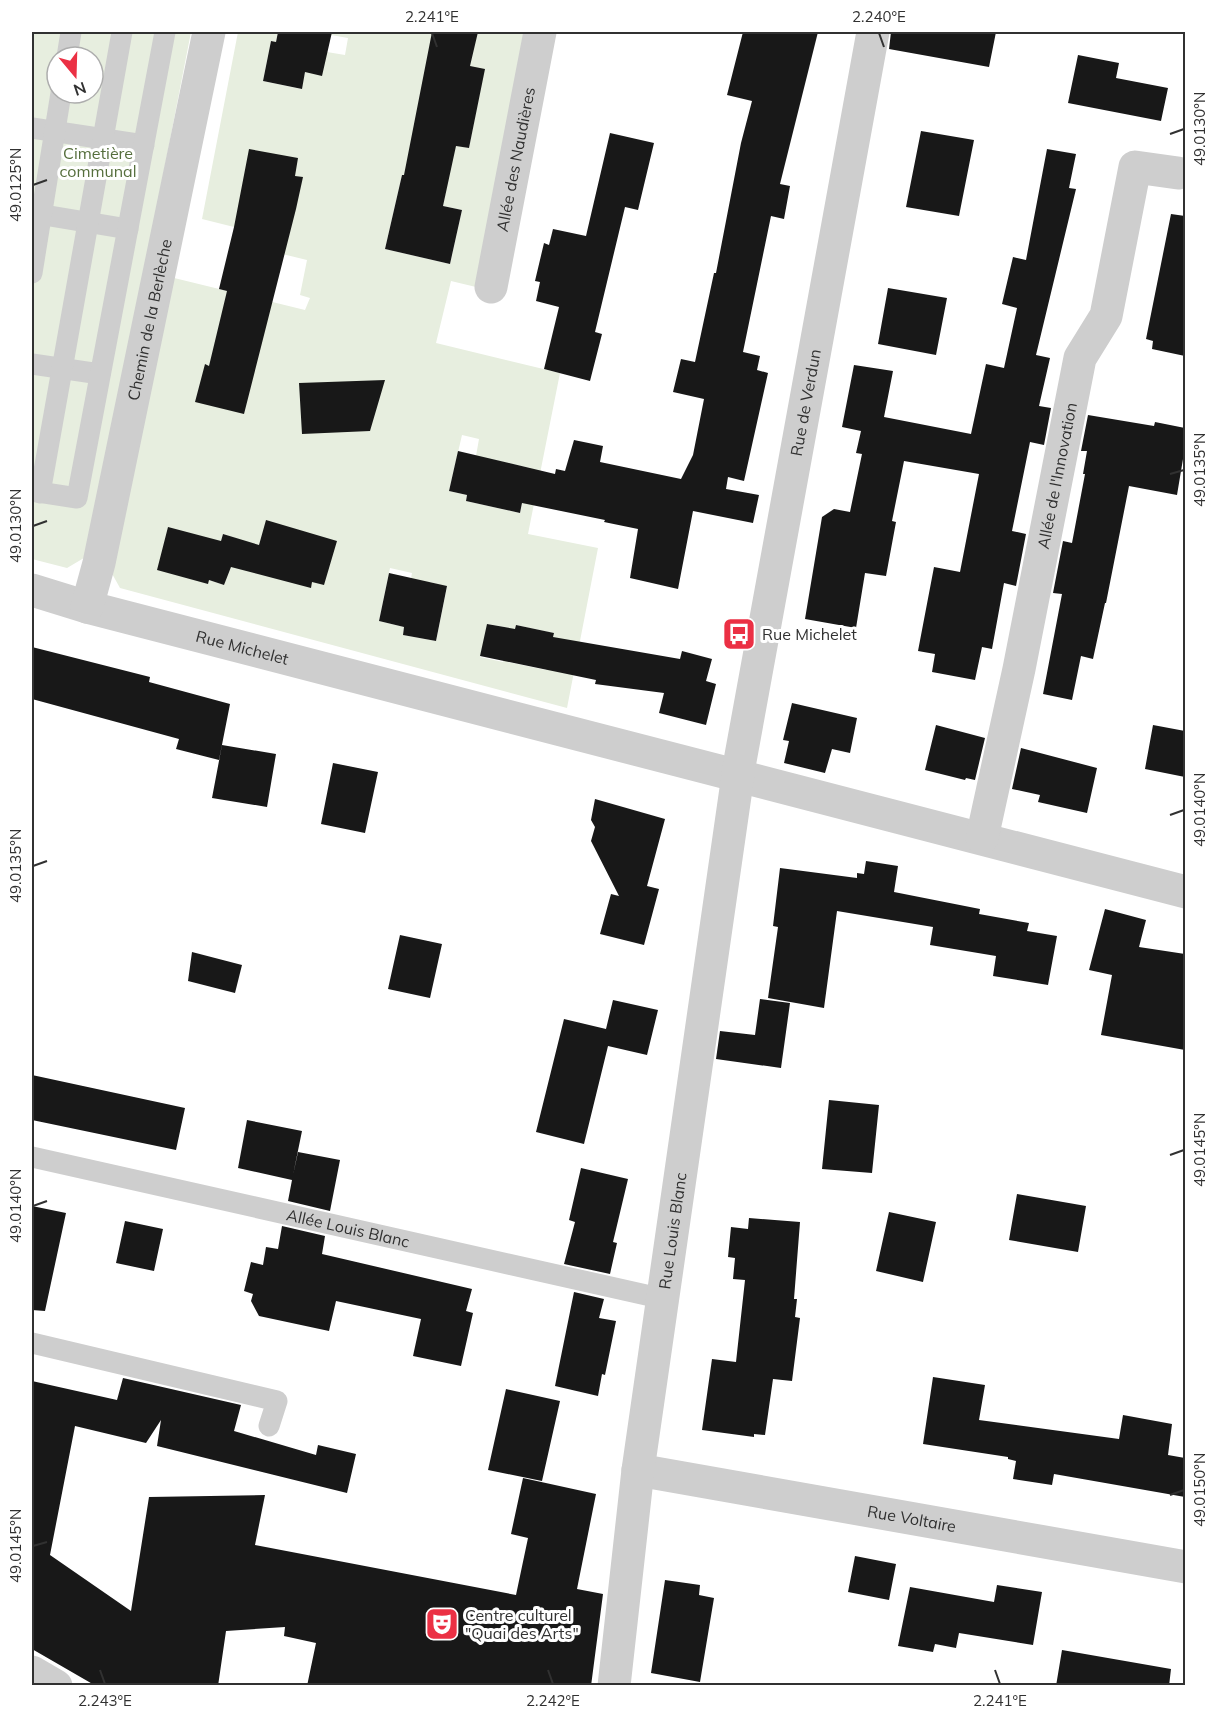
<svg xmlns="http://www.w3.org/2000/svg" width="1217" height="1717" font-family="Mulish,sans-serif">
<rect width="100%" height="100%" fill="#fff"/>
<path fill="#e7eedf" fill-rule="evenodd" d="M32,32H191L89,555L67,568L32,559ZM57,57H93V93H57Z
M238,32H278L276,42L271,41L263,81L301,89L305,72L327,52L345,55L348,38L331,35V32H449L476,37L478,32H525L476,287L451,281L436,343L560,373L528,534L598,548L567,708L120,588L110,570L166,276L305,310L310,298L300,295L307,260L270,251L250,231L202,219ZM484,70L469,148L412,137ZM402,175L447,185L443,206L462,210L450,264L385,249ZM462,435L479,439L476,456L530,468L520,513L466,501L467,495L449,491ZM223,534L238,539L224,585L209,580ZM390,568L412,573L410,583L430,582L447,587L436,641L403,635L404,627L379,621ZM488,624L510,628L503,662L480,657ZM516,625L553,633L546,670L508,662Z"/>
<path fill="#181818" d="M278,32H332L322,76L305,72L302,89L263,81L271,41L276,42Z
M432,32H478L470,66L485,69L469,148L456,146L443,206L462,210L450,264L385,249L402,175H404Z
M743,32H818L780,184L790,186L784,219L771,216L743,352L760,356L757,370L768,373L744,481L728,477L726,489L759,495L753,523L693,511L678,589L630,578L638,529L604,522L605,520L522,503L520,513L466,501L467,495L449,491L458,451L555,474L556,469L565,471L574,440L603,446L600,462L681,479L693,455L704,399L673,392L681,359L695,362L714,273H716L741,143L752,101L727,95Z
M891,32H996L989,67L889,49Z
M1078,55L1119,63L1116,78L1168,88L1161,121L1068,103Z
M921,131L974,140L959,216L906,207Z
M610,133L654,143L638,210L625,207L595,332L602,334L590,381L544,369L559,307L536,301L540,282L535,281L544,243L549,245L553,229L586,236Z
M249,149L298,158L295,176L303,177L296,209L244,414L195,402L205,364L209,366L227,291L219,289L234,227Z
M1047,149L1076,154L1069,188L1076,189L1036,355L1050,358L1039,406L1051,408L1044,445L1030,442L1012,531L1026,534L1016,586L1004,583L992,649L982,647L975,680L932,672L935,654L918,651L934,567L960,572L979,474L904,461L892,521L896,522L886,576L865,573L856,628L805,619L822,517L834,509L850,512L862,454L856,453L861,431L842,427L854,365L893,371L884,417L971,434L986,364L1004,368L1017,308L1002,304L1013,257L1026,260Z
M1171,214L1185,216V356L1152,349L1153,341L1146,339Z
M888,288L947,298L936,355L878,344Z
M385,380L370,431L302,434L299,383Z
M1088,415L1154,426L1155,422L1185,428V447L1177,495L1129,486L1106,603H1105L1093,659L1081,656L1072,700L1043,694L1062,594L1053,593L1063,541L1072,543L1085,474H1083L1087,451H1081Z
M266,520L337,541L324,585L312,582L311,588L231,567L224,585L209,580L208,584L157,570L168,527L221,541L223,534L259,545Z
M389,573L447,586L436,641L403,635L404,627L379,621Z
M487,624L515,629L516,625L554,633L553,637L680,659L682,651L712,659L706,681L716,684L706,725L659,713L664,693L595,684L596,680L480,656Z
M32,647L150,677L149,682L230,704L219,760L176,749L179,739L32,699Z
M792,703L857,718L850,753L832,749L825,773L784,763L789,741L783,740Z
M936,725L985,738L975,780L966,778L965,780L925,770Z
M1153,725L1185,731V777L1145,769Z
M222,745L276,754L267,807L212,798Z
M1021,748L1097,768L1087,813L1038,802L1040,795L1012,789Z
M333,763L378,772L365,833L321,824Z
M595,799L665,819L647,886L659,889L644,945L600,934L611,894L619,896L591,841L595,827L591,820Z
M866,861L898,866L894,892L980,909L979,914L1029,923L1027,931L1057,936L1048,985L993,976L996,956L930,945L933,927L837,911L824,1008L768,998L778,927L773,926L780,868L857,878V873L864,874Z
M1105,909L1146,920L1139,947L1185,954V1050L1101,1035L1112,975L1089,970Z
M400,935L442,944L430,998L388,989Z
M192,952L242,965L235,993L188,981Z
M760,999L790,1003L781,1068L716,1059L720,1031L755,1035Z
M613,1000L658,1010L647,1055L608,1046L584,1144L536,1132L564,1019L606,1029Z
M32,1075L185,1108L176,1150L32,1120Z
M829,1100L879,1105L872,1173L822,1169Z
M247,1120L302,1131L293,1175L298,1152L340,1160L330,1211L288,1201L292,1180L238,1168Z
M581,1168L628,1179L613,1242L617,1243L610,1274L564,1264L575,1222L569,1220Z
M1017,1194L1086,1206L1078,1252L1009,1240Z
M32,1206L66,1213L45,1311L32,1310Z
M889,1212L936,1222L923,1282L876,1271Z
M749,1218L800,1222L794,1299H797L795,1317L800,1318L792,1381L773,1379L765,1435L754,1434V1437L702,1430L712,1359L736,1362L745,1280L733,1279L735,1258L728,1257L731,1227L748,1229Z
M125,1221L163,1229L154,1271L116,1263Z
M282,1226L325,1236L322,1254L472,1289L466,1311L473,1313L461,1366L413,1356L421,1319L336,1301L329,1331L259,1316L251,1301L253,1294L244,1291L251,1262L263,1265L266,1247L278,1249Z
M574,1292L604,1299L599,1318L616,1321L605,1375L602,1374L598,1396L555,1386Z
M933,1377L985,1385L979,1420L1119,1439L1123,1415L1172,1424L1168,1455L1185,1458V1497L1054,1474L1052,1485L1013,1479L1016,1461L1008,1459V1457L923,1444Z
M123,1378L241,1405L234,1431L316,1455L318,1445L356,1454L347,1493L157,1446L161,1420L146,1443L75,1426L50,1555L131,1611L149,1497L265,1495L255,1545L516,1595L528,1538L511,1534L523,1478L596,1494L577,1589L603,1594L591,1686H307L316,1643L284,1636L285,1627L226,1631L218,1686H96L32,1649V1381L117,1400Z
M506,1389L560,1401L542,1481L488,1470Z
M855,1556L896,1564L889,1600L848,1592Z
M665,1580L700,1585L699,1595L714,1598L700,1682L651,1673Z
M997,1585L1042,1592L1033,1645L959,1633L956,1648L935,1644L933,1652L898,1646L910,1587L994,1602Z
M1062,1650L1171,1669L1169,1686H1056Z"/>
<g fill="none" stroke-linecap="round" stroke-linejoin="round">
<g stroke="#cecece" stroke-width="21">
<path d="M67,57L71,32"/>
<path d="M32,128L144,145"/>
<path d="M32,213L128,229"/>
<path d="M32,273L61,93"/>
<path d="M32,364L100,374"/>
<path d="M32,491L77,498L165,32"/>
<path d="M40,493L122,32"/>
<path id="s1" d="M32,1157L664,1299"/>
<path d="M32,1343L277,1401L269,1426"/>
</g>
<g stroke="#cecece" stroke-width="33">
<path id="s2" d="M491,287L540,32"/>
<path id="s3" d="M32,590L87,607L1186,892"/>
<path id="s4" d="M87,607L99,563L209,32"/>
<path id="s5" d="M982,838L1019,669L1080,358L1106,316L1135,167L1178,173"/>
<path id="s6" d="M638,1470L1186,1567"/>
<path d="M32,1672L56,1686"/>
<path id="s7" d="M614,1686L638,1470L740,761L873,32"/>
</g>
</g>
<path fill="none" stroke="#313131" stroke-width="2" d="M432,33L437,47M879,33L884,47M1170,134L1184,129M33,185L47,180M1170,474L1184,470M33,526L47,521M1170,815L1184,810M33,866L47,861M1170,1155L1184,1150M33,1206L47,1201M1170,1495L1184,1490M33,1546L47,1542M100,1670L105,1684M548,1670L553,1684M995,1670L1000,1684"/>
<defs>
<g id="bus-square" transform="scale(1.725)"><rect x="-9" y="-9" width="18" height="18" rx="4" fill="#eb3044" stroke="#fff"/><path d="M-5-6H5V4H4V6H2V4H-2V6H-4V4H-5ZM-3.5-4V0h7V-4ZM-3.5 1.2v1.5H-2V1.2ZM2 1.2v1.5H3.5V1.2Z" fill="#fff"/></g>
<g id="theatre-square" transform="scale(1.725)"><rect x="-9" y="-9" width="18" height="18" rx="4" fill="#eb3044" stroke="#fff"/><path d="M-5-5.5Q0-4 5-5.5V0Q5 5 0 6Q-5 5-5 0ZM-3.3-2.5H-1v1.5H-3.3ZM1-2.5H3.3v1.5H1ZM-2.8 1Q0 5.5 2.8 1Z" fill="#fff"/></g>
</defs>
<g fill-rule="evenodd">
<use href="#bus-square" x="739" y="634"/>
<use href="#theatre-square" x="442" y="1624"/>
</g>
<g text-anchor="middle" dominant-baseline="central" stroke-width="6" stroke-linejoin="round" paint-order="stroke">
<g font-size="16" fill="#556e3c" stroke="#fff">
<text x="98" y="153">Cimetière<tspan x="98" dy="18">communal</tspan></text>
</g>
<g font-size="16" fill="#313131" stroke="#fff">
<text stroke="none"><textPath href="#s2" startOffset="130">Allée des Naudières</textPath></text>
<text stroke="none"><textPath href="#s4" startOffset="294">Chemin de la Berlèche</textPath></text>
<text stroke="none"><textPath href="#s7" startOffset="1298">Rue de Verdun</textPath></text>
<text stroke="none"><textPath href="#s5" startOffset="370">Allée de l'Innovation</textPath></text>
<text stroke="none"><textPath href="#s3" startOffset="218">Rue Michelet</textPath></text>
<text stroke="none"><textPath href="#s1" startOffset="324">Allée Louis Blanc</textPath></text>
<text stroke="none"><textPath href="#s7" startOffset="459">Rue Louis Blanc</textPath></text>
<text stroke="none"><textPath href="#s6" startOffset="278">Rue Voltaire</textPath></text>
</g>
<g font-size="16" fill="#313131" stroke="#fff" text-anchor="start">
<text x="762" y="634">Rue Michelet</text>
<text x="465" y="1615">Centre culturel<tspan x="465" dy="18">"Quai des Arts"</tspan></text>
</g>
</g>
<rect width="1217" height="1717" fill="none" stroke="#ffffff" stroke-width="66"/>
<g transform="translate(75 75) rotate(161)"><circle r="28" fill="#ffffff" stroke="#adadad" stroke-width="1.5"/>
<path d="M0-4.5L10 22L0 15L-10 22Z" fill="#eb3044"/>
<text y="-9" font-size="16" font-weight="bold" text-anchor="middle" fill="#313131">N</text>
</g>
<rect x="33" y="33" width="1151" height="1651" fill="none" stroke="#313131" stroke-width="2"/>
<g font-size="15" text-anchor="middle" fill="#313131">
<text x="432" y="22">2.241°E</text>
<text x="879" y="22">2.240°E</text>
<text transform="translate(1200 129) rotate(-90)" y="5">49.0130°N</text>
<text transform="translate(16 185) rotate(-90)" y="5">49.0125°N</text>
<text transform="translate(1200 470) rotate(-90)" y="5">49.0135°N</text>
<text transform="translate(16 526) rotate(-90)" y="5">49.0130°N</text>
<text transform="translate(1200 810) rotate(-90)" y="5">49.0140°N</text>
<text transform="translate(16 866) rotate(-90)" y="5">49.0135°N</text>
<text transform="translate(1200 1150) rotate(-90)" y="5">49.0145°N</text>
<text transform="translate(16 1206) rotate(-90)" y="5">49.0140°N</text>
<text transform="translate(1200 1490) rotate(-90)" y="5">49.0150°N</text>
<text transform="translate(16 1546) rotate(-90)" y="5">49.0145°N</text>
<text x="105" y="1706">2.243°E</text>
<text x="553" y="1706">2.242°E</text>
<text x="1000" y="1706">2.241°E</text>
</g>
</svg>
